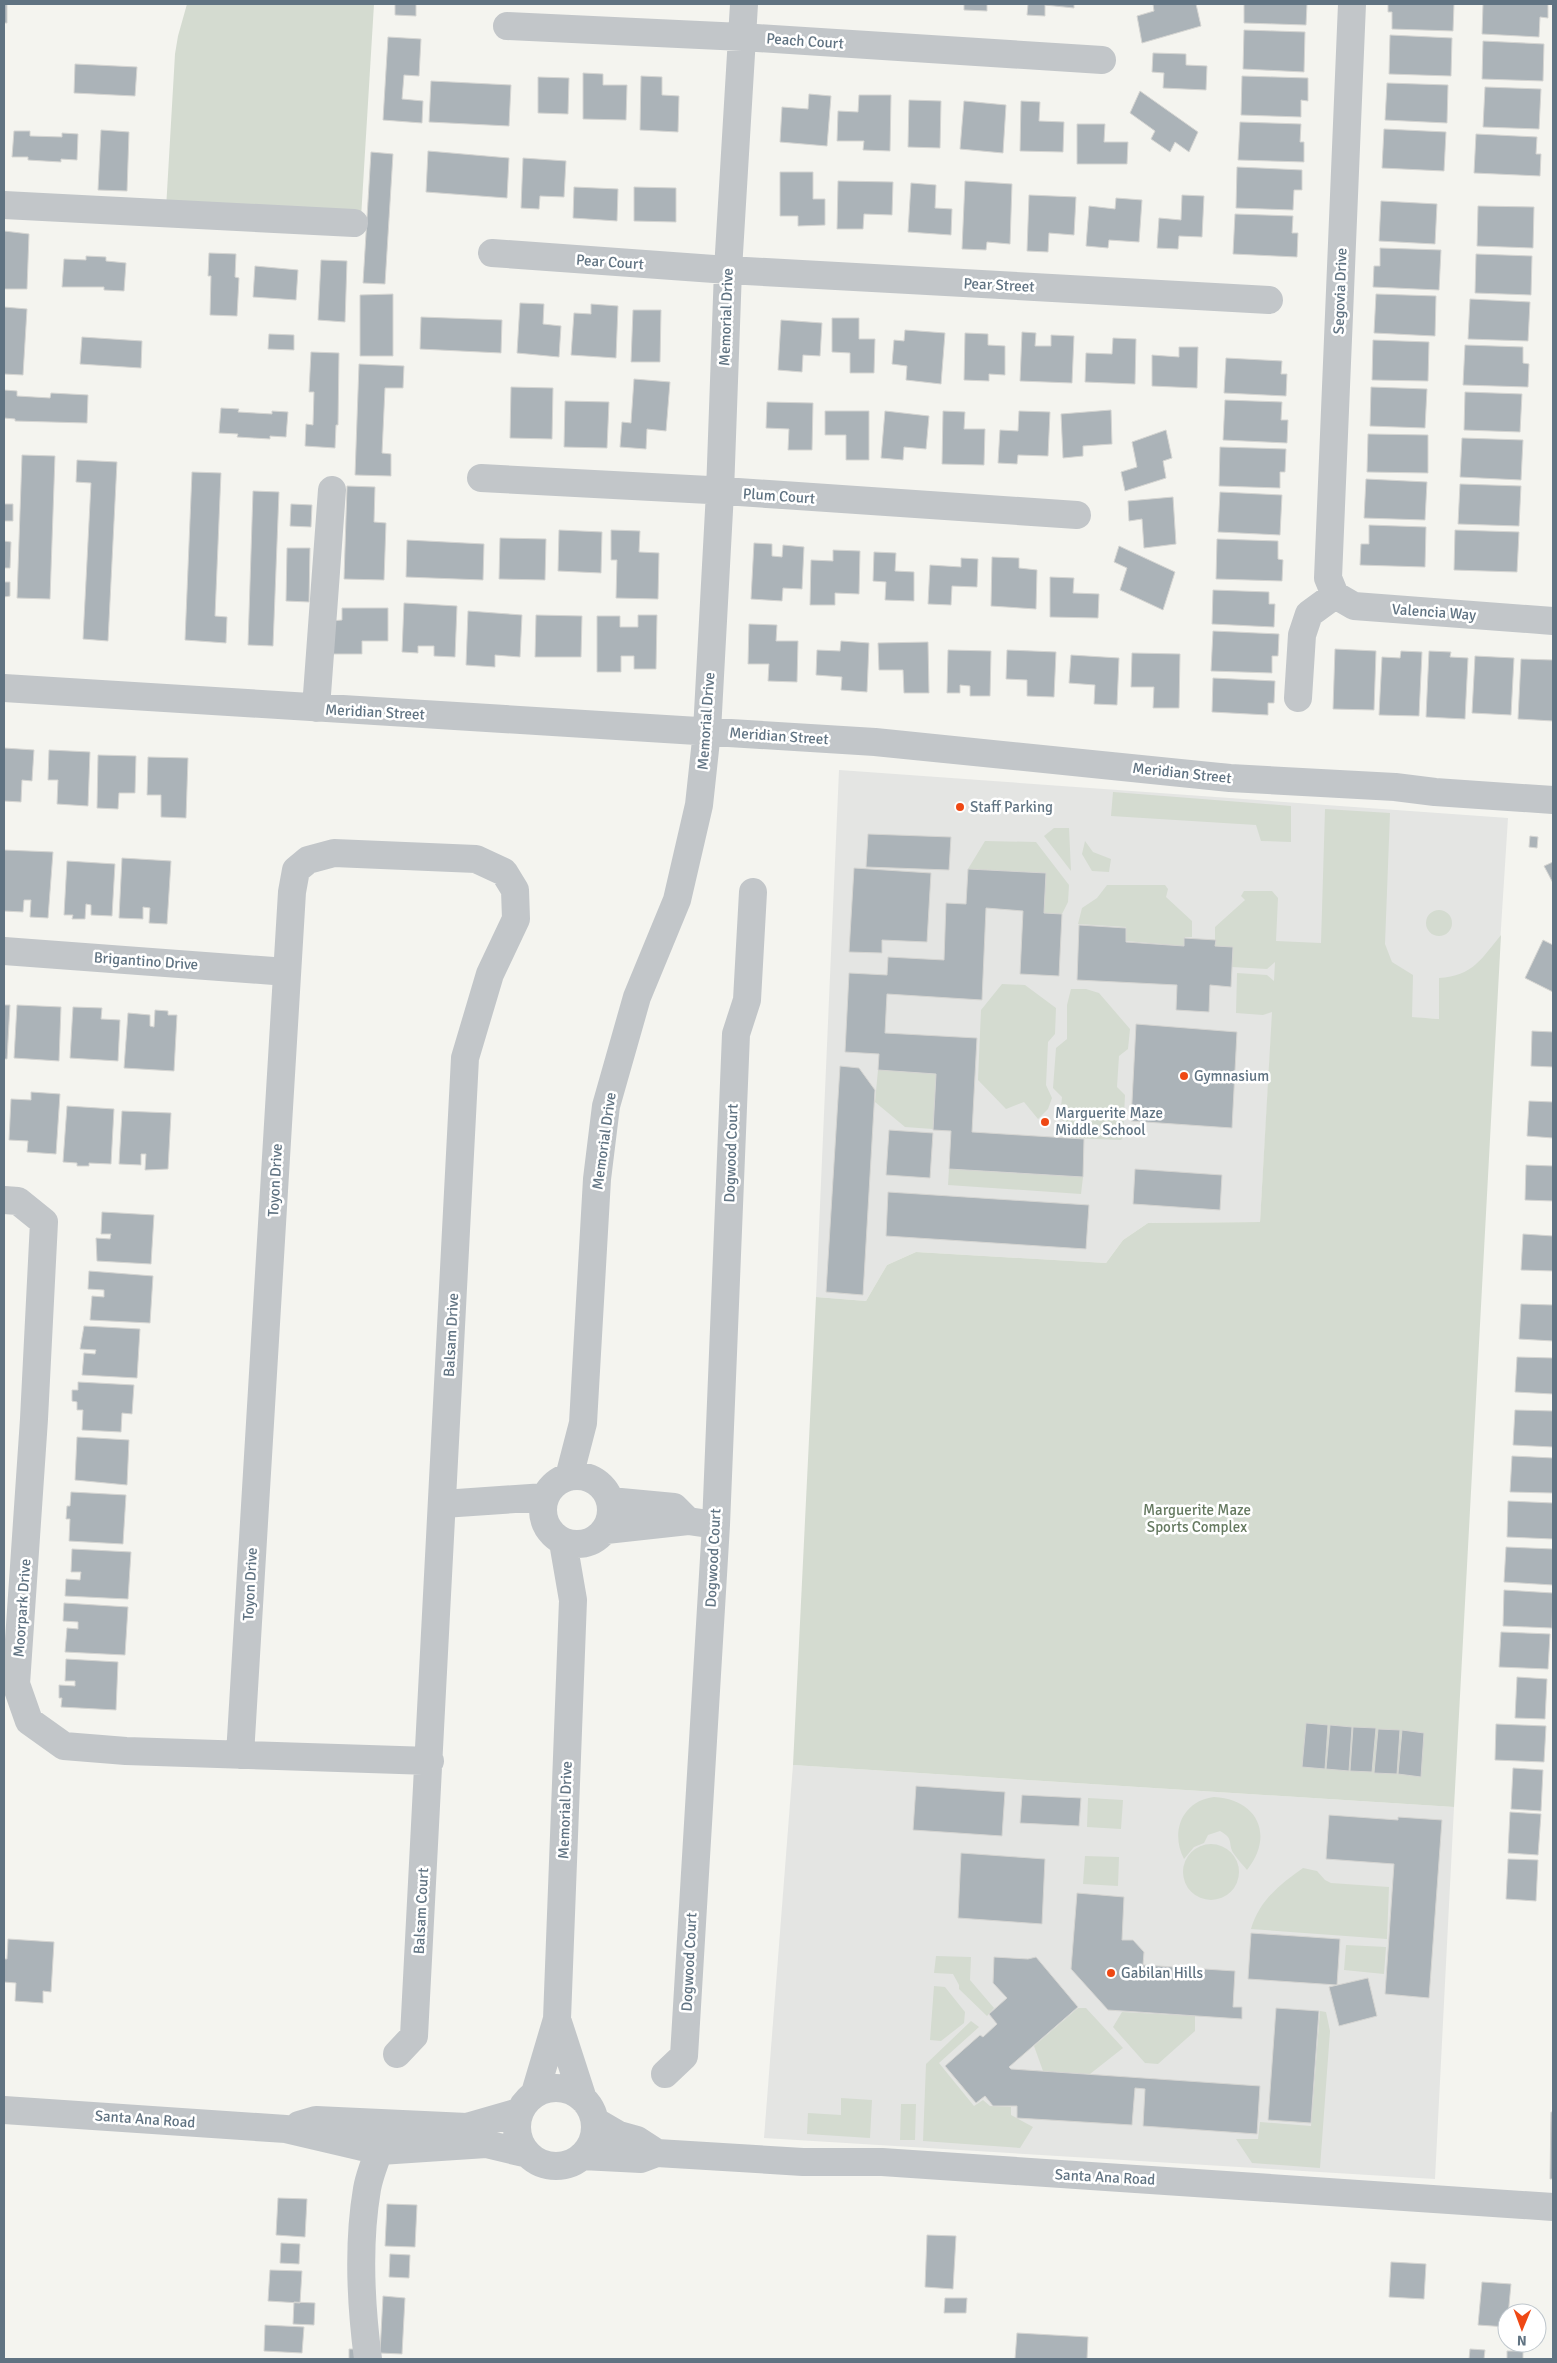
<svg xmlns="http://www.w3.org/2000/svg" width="1557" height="2363" font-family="Signika,sans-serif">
<rect width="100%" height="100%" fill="#f4f4ef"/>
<path fill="#e4e5e3" d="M839,770L1508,818L1495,1022L1385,1016L1384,976L1273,1006L1260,1222L1148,1223L1123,1240L1106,1263L916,1252L887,1265L866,1301L816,1297Z
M793,1765L1454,1807L1435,2179L764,2138Z"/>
<path fill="#d4dbd0" d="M187,4H374L361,218L166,209L175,54L178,36Z
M1113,792L1291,806V842L1261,841L1256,825L1111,816Z
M1325,809L1390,813L1385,944L1392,962L1413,975L1412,1017L1439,1019V978C1473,976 1481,959 1501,935L1454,1807L793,1765L816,1297L866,1301L887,1265L916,1252L1106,1263L1123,1240L1148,1223L1260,1222L1272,1012L1263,1015L1236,1013L1237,973L1267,975L1274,981L1275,962L1267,969L1232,967L1233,947L1215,946V927L1245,900L1241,896L1244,891H1272L1278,898L1276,941L1321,943Z
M1054,828H1069L1071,871L1044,836Z
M985,841L1036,842L1069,885L1068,902L1062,914L1044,913L1045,873L968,869Z
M1085,841L1093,852L1111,859L1109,872L1092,871L1082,854Z
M1107,885H1165L1168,889L1166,897L1192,921V937H1185L1184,946L1126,941V927L1078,924L1082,908L1097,898Z
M1426 923a13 13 0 1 1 26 0a13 13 0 1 1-26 0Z
M1002,984L1025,985L1056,1008L1055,1034L1048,1042L1046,1085L1052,1098L1048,1109L1038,1119L1024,1102L1006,1109L978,1080L981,1010Z
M1071,989H1086L1099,993L1130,1029L1128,1049L1119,1056L1117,1087L1125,1095L1123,1137L1121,1140L1070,1138L1068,1128L1060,1117L1062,1097L1053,1088L1056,1048L1067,1039V1005Z
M878,1070L936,1074L933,1129L905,1127L875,1102Z
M949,1169L1083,1177L1081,1194L948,1185Z
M1214,1797C1257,1799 1275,1835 1247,1870C1243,1865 1238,1860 1234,1854C1227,1844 1235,1839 1220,1831L1208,1835L1204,1843L1194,1847L1184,1859C1170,1832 1182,1801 1214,1797Z
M1088,1798L1123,1800L1121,1829L1087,1827Z
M1183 1872a28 28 0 1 1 56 0a28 28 0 1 1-56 0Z
M1085,1856L1119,1857L1118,1886L1083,1884Z
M1303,1868L1317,1871L1325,1880L1331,1883L1389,1887L1387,1939L1251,1929C1259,1901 1280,1884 1303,1868Z
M1346,1945L1386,1947L1384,1974L1344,1970Z
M936,1956L971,1957L970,1980L994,2008L987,2016L959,1989V1985L953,1974L934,1973Z
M934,1986L945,1987L965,2012L964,2023L941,2041L930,2040Z
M1078,2008H1086L1123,2048L1090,2074L1043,2071L1034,2046Z
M1320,2011L1326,2012L1330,2031L1320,2168L1252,2163L1236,2139H1258L1260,2122L1311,2126Z
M1122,2012L1195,2016V2031L1158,2064L1145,2063L1113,2027Z
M971,2021L979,2027L939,2063L974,2106L983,2100L990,2106L1011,2107V2115L1033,2127L1020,2148L923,2141L926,2064Z
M841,2098L872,2100L870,2138L807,2134L808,2113L841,2115Z
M901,2104H916L915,2140H900Z"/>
<path fill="#abb3b8" stroke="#d5d5d2" d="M4,4H7V23H4Z
M395,4H416V16L395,15Z
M964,4H987V11L964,10Z
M1028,4H1074V8L1045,5V16L1027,15Z
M1153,4H1196L1201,26L1142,43L1137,16L1154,11Z
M1244,4H1307L1306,25L1244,23Z
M1388,4H1454L1453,31L1392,29V12H1388Z
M1483,4H1548V18L1540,17L1539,37L1482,34Z
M1244,30L1305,32L1304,72L1243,69Z
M1390,35L1452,38L1451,76L1389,74Z
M388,37L421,39L419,76L404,75L402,99L423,101L422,123L383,120Z
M1483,41L1544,44L1543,81L1482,79Z
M1153,53L1186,54V65L1207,66L1206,90L1163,88L1164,73L1152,72Z
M75,64L137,67L135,96L74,93Z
M583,73L603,74V85H627L626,120L583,119Z
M641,76L662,77V95L679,96L678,132L640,130Z
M1242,76L1308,78V101L1301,100V117L1241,115Z
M538,77L569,78L568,114L538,113Z
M431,81L511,85L509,126L429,122Z
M1387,83L1448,85L1447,123L1385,120Z
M1485,87L1541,89L1539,129L1483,127Z
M1140,91L1198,132L1189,152L1175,142L1170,152L1151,139L1155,131L1130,113Z
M809,94L831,96L827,146L780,142L782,107L808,109Z
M859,95H891L890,151L863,150L864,141H837L838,111L858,112Z
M909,100L941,101L940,148L908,147Z
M964,101L1006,105L1003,153L960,149Z
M1021,101L1040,102L1039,121L1064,122L1063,152L1020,151Z
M1240,122L1301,124L1300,142H1304V162L1238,160Z
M1077,124H1105L1104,142H1128L1127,164H1077Z
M1384,129L1446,132L1444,171L1382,168Z
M101,130L129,132L127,191L98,190Z
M14,131H30V136L62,137V133L78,134L77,160L61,159V162L28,160V157H12Z
M1476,134L1537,137L1536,154H1541L1540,176L1474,173Z
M428,151L509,158L507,198L426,192Z
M371,152L393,154L385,284L363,283Z
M523,158L566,161L564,197L540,196L539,209L521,208Z
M1237,167L1302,170V190H1294L1293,210L1236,208Z
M780,172H813V199H825V225L798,226V216H780Z
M838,181L893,182L892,215L864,214L863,229H837Z
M965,181L1012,184L1010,244L987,242L986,250L962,249Z
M911,183L936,185L935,208L952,209L951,235L908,232Z
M574,187L618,189L617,221L573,218Z
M634,187L676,188V222L634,221Z
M1029,195L1076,197L1074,235L1049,233L1048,252L1027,251Z
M1182,195L1204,196L1202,237L1179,236L1178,249L1157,248L1159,218L1181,220Z
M1116,198L1142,200L1139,242L1109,240L1108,248L1086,246L1089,206L1115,209Z
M1381,201L1437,204L1435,244L1379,241Z
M1478,206L1534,207L1533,248L1477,246Z
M1235,214L1293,216L1292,233H1298L1297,257L1233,254Z
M4,231L29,234L27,289H4Z
M1380,248L1441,250L1439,290L1373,287L1374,266H1380Z
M209,253L236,254L235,277L239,278L237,316L210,315L211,276H208Z
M1476,254L1532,256L1531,295L1475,293Z
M86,256L106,257V261L126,263L124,291L104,290V287H62L64,259L86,260Z
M321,260L347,261L345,322L318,320Z
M255,266L298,270L296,300L253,297Z
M393,294V356H360V295Z
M1376,294L1436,296L1435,336L1374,333Z
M1470,299L1530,302L1528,341L1468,339Z
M520,303L544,304L543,324L561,326L559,357L517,353Z
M591,304L618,306L616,358L571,355L574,313L591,314Z
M4,307L27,309L23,375L4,374Z
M633,310H661L660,362H631Z
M421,317L502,320L501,353L420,349Z
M832,318H859V339H875L874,373H850V353L832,352Z
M781,320L822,323L820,356L803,355L802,372L778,370Z
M905,330L945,333L941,384L906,380L907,366L892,364L894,340L904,341Z
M1022,332L1036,333L1035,346H1051V335L1074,336L1072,383L1020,381Z
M965,333L988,334V345L1005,346V375L989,374V381L964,380Z
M269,334L294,335V350L268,349Z
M82,337L142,341L141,368L80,364Z
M1113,338L1136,339L1135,384L1085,382L1086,353L1112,354Z
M1373,340L1429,342L1428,381L1372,380Z
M1465,345L1523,347V363L1529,364L1528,387L1463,385Z
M1179,347H1198L1197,388L1152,386V355L1179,357Z
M311,352L339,353L338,425H336L335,448L305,446L306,424L313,425L314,392H309Z
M1226,358L1282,361L1281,374H1287L1286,396L1224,393Z
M359,364L404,366L403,388H385L382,453L391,454V476L355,475Z
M634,379L670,382L666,431L647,429L646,449L620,447L622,422L631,423Z
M511,387L553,388L552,439L510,438Z
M1371,387L1427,389L1425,428L1370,426Z
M4,390L17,391V396L50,398L51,393L88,395L87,423L15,421V419L4,418Z
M1465,392L1522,394L1520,432L1464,430Z
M1225,400L1282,402L1281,420H1288L1287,443L1223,440Z
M565,401L609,402L607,448L564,447Z
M767,402L813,403L812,450H788L789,429L766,428Z
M221,408L239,409L238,412L272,414V411L288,412L286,437L270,436V439L237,437L238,434L219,433Z
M1111,410L1112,444L1083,446V456L1063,458L1061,414Z
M825,411H869V460H846V435H825Z
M885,411L929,416L926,449L904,447L903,460L881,458Z
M943,411L965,412L964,429H985L984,465L942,464Z
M1019,411L1050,412L1048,456L1018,455L1017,464L998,463L1000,430L1018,431Z
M1166,430L1172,458L1163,461L1166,478L1125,491L1121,472L1137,467L1132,442Z
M1368,434L1428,435V473L1367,472Z
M1462,438L1523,440L1521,480L1460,477Z
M1220,447L1286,449L1285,472H1280V488L1219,486Z
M22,455L55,456L50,599L17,598Z
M77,460L117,462L108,641L83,639L91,483L76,482Z
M192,472L221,473L215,616L227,617L226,643L185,640Z
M1366,479L1427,482L1425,520L1364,518Z
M1460,484L1521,486L1519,526L1458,524Z
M347,486L375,487L374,522L386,523L384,580L344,579Z
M253,491L279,492L273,646L248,645Z
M1220,492L1282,495L1280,535L1218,532Z
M1173,497L1176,544L1144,548L1142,519L1129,521L1128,501Z
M4,504H13V521H4Z
M291,504L312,505L311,527L290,526Z
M1369,525L1426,527L1425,567L1360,565L1361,544H1369Z
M559,530L602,532L601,573L558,571Z
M611,530L640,531L639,552L659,553L658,599L616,598L617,560H611Z
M1455,530L1519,532L1517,572L1454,570Z
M500,538L546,539L545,580L499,579Z
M1217,539L1278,541V559L1283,560L1282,581L1216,579Z
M407,540L484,544L483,580L406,577Z
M4,541L11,542L10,568H4Z
M754,543L772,544V556L782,557L783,545L804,547L802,589L783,588L782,601L751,599Z
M1119,546L1175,572L1163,610L1120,590L1127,568L1114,562Z
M287,548H310L309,602L286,601Z
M833,550L860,551L859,594L835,593V605H810L811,560L833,561Z
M874,552L896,553L895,571L914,572V601L885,600L886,582L873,581Z
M992,557L1019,558V568L1037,570L1036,609L991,606Z
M961,558L978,559L977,587L952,586L951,605L928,604L930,565L961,567Z
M1050,577L1074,578L1073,593L1099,594L1098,618L1050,617Z
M4,582H10V596L4,597Z
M1213,590L1269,592V604H1275L1274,627L1212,624Z
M404,603L457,606L455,657L434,656V646H418V653L402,652Z
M342,608H388V641H362V654H330V621L342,620Z
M468,611L522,615L520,657L495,655V667L466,665Z
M536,615L582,616L581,657H535Z
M638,615H657L656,669H634V656H621V672H597V616H620V627H638Z
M749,624L777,625L776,641H798L797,682L768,681L769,664H748Z
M1213,631L1279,634L1278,656H1272V673L1211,671Z
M841,641L869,643L867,692L841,690L842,677L816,675L817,650L840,651Z
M928,642L929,693H904L903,670H879L878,643Z
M1335,649L1376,651L1374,710L1333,709Z
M948,650L991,651L990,696H970V686L960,685V693H947Z
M1007,650L1056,652L1054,697L1027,696V680L1006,679Z
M1401,651L1422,652L1419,716L1379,715L1382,657L1400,658Z
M1429,651L1451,652L1450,657L1468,658L1465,719L1426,717Z
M1132,653L1180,654L1179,708H1153L1154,687H1131Z
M1071,655L1119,658L1117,705L1094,704L1095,685L1069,683Z
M1475,656L1514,658L1511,715L1472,713Z
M1521,659L1553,660V721L1518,719Z
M1213,678L1275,681L1274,703H1268V715L1212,712Z
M4,748L34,750L32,781L22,780L21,802L4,801Z
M49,750L90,752L88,806L57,804L58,780H48Z
M98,755L136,756L135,793H119L118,809L97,808Z
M148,757L188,758L186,818L161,817V795H147Z
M868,834L951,837L949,870L866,867Z
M1530,836L1538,837L1537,848L1529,847Z
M4,850L53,852L48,918L30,917L31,900H24L23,912L4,911Z
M122,858L171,861L167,924L149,923L150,908L143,907V919L119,918Z
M67,861L115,864L112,916L91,915V905L86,904L85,919H72L73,915H64Z
M1553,862V883L1544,866Z
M854,868L931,873L927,942L882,940V953L849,952Z
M968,869L1046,873L1044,913L1062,914L1059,976L1020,974L1023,911L986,908L982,1000L887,994L885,1033L977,1038L972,1132L1084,1139L1083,1177L949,1169L951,1131L933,1130L936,1074L878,1070L879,1054L845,1052L849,973L887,975L888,957L944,960L946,903L966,904Z
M1079,925L1126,928V942L1184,946V938L1216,940L1215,946L1233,947L1231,987L1210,985L1209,1012L1176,1010L1177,985L1077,980Z
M1543,940L1553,945V992L1525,978Z
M4,1005H10L7,1059H4Z
M17,1005L61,1007L59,1061L14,1058Z
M73,1007L102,1008L101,1019L120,1020L118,1061L70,1058Z
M155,1010L168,1011V1015H177L174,1071L124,1068L128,1013L150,1015V1026L154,1027Z
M1136,1024L1237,1032L1232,1128L1131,1121Z
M1532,1031L1553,1032V1067L1531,1066Z
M840,1066L859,1068L875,1090L863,1295L826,1292Z
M31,1092L60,1094L56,1154L27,1152L28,1141L9,1140L11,1099L31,1100Z
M1529,1101L1553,1102V1138L1527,1136Z
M67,1106L114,1109L111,1164L89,1163V1166H77V1163L63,1162Z
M122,1111L171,1113L168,1169L145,1170L146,1154H141V1165L119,1164Z
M889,1130L933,1133L930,1178L886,1175Z
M1526,1165L1553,1166V1201L1525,1200Z
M1135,1169L1222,1175L1220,1210L1133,1204Z
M888,1192L1089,1205L1086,1249L886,1236Z
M102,1212L154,1215L151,1264L97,1261L96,1238L110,1239L111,1234H101Z
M1523,1234L1553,1236V1271L1521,1270Z
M89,1271L153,1276L150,1323L90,1320L92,1296L104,1297V1290L88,1289Z
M1521,1304L1553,1305V1341L1519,1339Z
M84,1326L140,1329L137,1378L82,1375L84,1353L95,1354L96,1350L80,1349Z
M1517,1357L1553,1358V1394L1515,1392Z
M78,1382L134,1385L132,1414L122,1413L121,1432L82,1430L83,1410H77V1402L72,1401V1390H78Z
M1515,1410L1553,1411V1447L1513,1445Z
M77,1437L129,1440L127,1485L75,1480Z
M1512,1456L1553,1458V1493L1510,1492Z
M71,1492L126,1495L123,1544L69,1541L70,1519H66L67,1506H70Z
M1508,1501L1553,1503V1539L1507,1537Z
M1506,1547L1553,1549V1585L1504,1582Z
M72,1549L131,1552L128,1599L65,1596L66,1579L80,1580L81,1572H71Z
M1504,1590L1553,1593L1552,1628L1503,1626Z
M64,1603L128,1607L125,1655L65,1652L67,1628L78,1629V1622L63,1621Z
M1501,1632L1550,1634L1548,1669L1499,1667Z
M66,1659L118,1662L116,1710L61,1707L62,1698H59V1685L75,1686V1681H65Z
M1517,1677L1547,1679L1545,1719L1515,1718Z
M1306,1723L1328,1725L1325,1769L1302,1767Z
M1496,1724L1546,1726L1544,1762L1495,1760Z
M1330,1725L1352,1727L1349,1771L1326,1769Z
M1353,1727L1376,1728L1372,1772L1350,1771Z
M1378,1729L1400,1730L1397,1774L1374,1773Z
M1402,1730L1424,1733L1421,1777L1398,1774Z
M1513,1768L1543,1770L1541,1811L1511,1809Z
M916,1786L1005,1792L1002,1836L913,1830Z
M1022,1795L1081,1798L1079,1826L1020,1823Z
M1510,1812L1541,1814L1538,1855L1508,1853Z
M1329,1815L1398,1820V1817L1442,1820L1429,1998L1385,1994L1394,1864L1326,1859Z
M961,1853L1045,1859L1042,1924L958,1918Z
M1508,1859L1538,1860L1536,1901L1506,1899Z
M1077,1893L1124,1897L1122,1940H1133L1144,1952L1143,1965L1235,1971L1233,2007H1242V2019L1108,2010L1071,1969Z
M1251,1933L1340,1939L1337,1985L1248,1979Z
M8,1939L54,1942L51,1992L43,1991V2003L15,2001L16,1983L4,1982V1959H7Z
M994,1957L1028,1959L1036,1957L1078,2007L1009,2067L1011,2069L1260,2086L1257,2134L1143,2126L1145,2089L1135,2088L1132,2125L1017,2118V2106H993L985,2096L976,2103L945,2066L980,2035L983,2037L997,2024L989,2014L1007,1998L993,1983Z
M1368,1978L1377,2016L1339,2026L1329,1987Z
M1276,2008L1319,2011L1311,2123L1268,2120Z
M1551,2112H1553V2179H1550Z
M278,2198L307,2199L305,2237L276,2235Z
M387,2204L417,2205L415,2247L385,2246Z
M927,2235L956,2236L953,2289L925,2287Z
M281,2243L300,2244L299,2264L280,2263Z
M390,2254L410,2255L409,2278L389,2277Z
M1391,2262L1426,2264L1424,2299L1389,2297Z
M270,2270L302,2271L300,2303L268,2301Z
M1482,2282L1511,2284L1507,2327L1478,2325Z
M383,2296L405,2298L402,2354L380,2353Z
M945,2298H967L966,2313H944Z
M294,2302L315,2303L314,2325L293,2324Z
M265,2325L304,2327L302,2353L264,2351Z
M1017,2333L1088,2337L1087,2359H1015Z
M349,2349H360V2359H349Z
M1470,2349L1485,2350L1484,2359H1469Z
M1507,2351H1523V2359H1507Z"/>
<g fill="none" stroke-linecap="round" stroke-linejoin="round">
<path stroke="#c2c6c9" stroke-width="28" d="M1352,4L1328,578L1335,595L1354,606L1553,621
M507,26L742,37L1102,60
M4,205L354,223
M492,253L728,270L1269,300
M481,478L709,490L1077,515
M4,688L875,742L1230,778L1395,787L1435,792L1553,800
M1298,698L1302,635L1309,614L1335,595
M316,708L332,490
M4,951L287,972
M4,1200L18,1201L44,1222L34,1419L16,1684L29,1721L64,1746L126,1751L430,1761
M543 1510a34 34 0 1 1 68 0a34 34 0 1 1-68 0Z
M569,1477L583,1423L597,1179L606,1106L637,997L677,900L699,805L707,731L720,492L728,270L744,4
M610,1501L674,1507L687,1520
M443,1504L545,1497
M606,1530L688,1521L716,1525
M240,1755L292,892L296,870L308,860L334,853L476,859L504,872L515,890L516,919L490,974L465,1058L414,2036L397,2054
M557,2019L583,2099
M665,2074L684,2056L716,1525L736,1034L747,1000L753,892
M517 2127a39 39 0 1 1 78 0a39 39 0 1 1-78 0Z
M535,2093L557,2019L573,1600L563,1542
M4,2110L286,2129L380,2151L486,2144L528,2154
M595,2121L619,2135L637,2140L657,2153
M299,2125L316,2120L467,2127L519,2112
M582,2156L641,2159L657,2153L803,2162H882L1553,2207
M368,2359C361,2306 358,2242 367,2189C371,2167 382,2145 390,2124"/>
</g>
<g fill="#ef4814" stroke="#fff" stroke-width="2">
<circle cx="960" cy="807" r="5"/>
<circle cx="1184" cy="1076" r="5"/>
<circle cx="1045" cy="1122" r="5"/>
<circle cx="1111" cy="1973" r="5"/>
</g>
<g text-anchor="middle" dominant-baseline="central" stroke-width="5" stroke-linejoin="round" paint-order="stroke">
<g font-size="15" fill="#607382" stroke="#fff">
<text transform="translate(805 41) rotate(4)">Peach Court</text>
<text transform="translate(610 262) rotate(4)">Pear Court</text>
<text transform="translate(999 285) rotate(3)">Pear Street</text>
<text transform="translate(1340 291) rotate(-88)">Segovia Drive</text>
<text transform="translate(726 317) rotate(-88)">Memorial Drive</text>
<text transform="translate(779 496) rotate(4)">Plum Court</text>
<text transform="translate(1434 612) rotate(4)">Valencia Way</text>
<text transform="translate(375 712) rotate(3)">Meridian Street</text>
<text transform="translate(706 721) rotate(-86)">Memorial Drive</text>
<text transform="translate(779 736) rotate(4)">Meridian Street</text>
<text transform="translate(1182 773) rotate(6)">Meridian Street</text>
<text transform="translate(146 961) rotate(4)">Brigantino Drive</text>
<text transform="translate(604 1141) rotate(-82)">Memorial Drive</text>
<text transform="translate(731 1153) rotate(-88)">Dogwood Court</text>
<text transform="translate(275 1180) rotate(-87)">Toyon Drive</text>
<text transform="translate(451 1335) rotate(-87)">Balsam Drive</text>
<text transform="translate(713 1558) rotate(-87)">Dogwood Court</text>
<text transform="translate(250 1584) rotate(-87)">Toyon Drive</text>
<text transform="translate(22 1608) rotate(-86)">Moorpark Drive</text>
<text transform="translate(565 1810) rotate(-88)">Memorial Drive</text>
<text transform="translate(421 1911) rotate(-87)">Balsam Court</text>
<text transform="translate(689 1962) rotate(-87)">Dogwood Court</text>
<text transform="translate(145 2119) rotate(4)">Santa Ana Road</text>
<text transform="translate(1105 2177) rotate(3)">Santa Ana Road</text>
</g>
<g font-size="15" fill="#607382" stroke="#fff" text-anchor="start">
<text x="970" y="807">Staff Parking</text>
<text x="1194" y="1076">Gymnasium</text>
<text x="1055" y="1113">Marguerite Maze<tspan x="1055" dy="17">Middle School</tspan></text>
<text x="1121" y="1973">Gabilan Hills</text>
</g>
<g font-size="15" fill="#657960" stroke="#fff">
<text x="1197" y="1510">Marguerite Maze<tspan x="1197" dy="17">Sports Complex</tspan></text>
</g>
</g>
<rect width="1557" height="2363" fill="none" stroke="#607382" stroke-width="10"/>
<g transform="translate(1522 2328) rotate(181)"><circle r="24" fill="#ffffff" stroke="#bfc7cd"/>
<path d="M0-4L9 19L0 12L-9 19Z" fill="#ef4814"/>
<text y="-8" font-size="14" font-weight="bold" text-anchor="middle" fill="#607382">N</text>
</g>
</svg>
